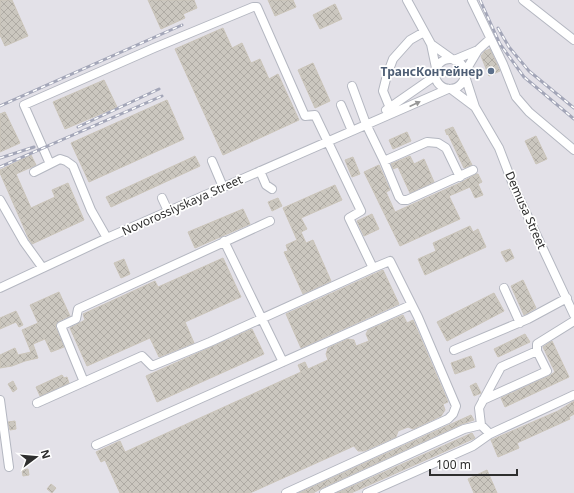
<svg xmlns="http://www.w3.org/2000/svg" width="574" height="493" font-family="'Noto Sans',sans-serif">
<defs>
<pattern id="building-cross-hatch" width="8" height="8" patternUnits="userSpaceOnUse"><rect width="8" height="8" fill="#cbc7bf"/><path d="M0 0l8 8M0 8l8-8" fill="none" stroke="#afaba4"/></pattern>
</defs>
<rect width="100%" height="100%" fill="#efe9e1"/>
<path fill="#e3e1e8" d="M0,0H574V493H0Z"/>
<path fill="url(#building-cross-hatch)" stroke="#cbc5ba" d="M0,0H12L28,36L5,46L0,35Z
M148,0H194L197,8L183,14L185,18L161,29Z
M268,0H293L296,7L275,16Z
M335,4L342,19L320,29L313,15Z
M223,28L232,48L242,43L251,63L260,59L269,79L278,74L299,120L223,155L175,49Z
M490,49L500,71L489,76L481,56L485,51Z
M313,63L330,101L315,108L298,70Z
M104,80L117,107L65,129L53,102Z
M167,100L184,139L89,182L71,143Z
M5,112L20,143L0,152V114Z
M453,127L472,165L464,168L448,134L447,135L445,130Z
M407,132L411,141L393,149L389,140Z
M536,136L547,159L536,164L525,141Z
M31,155L36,165L16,174L31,208L55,197L52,190L68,183L84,220L32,244L28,237L0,173V170Z
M195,156L200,166L111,207L106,197Z
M410,156L414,164L424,159L434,182L410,193L398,167L393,169L391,164Z
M353,157L360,174L352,177L345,160Z
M379,165L390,190L386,192L395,212L462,182L476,174H478L482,182L478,184L483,195L475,198L470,187L449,196L460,219L400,246L364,172Z
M335,185L342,200L301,218L307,229L301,232L306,243L313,240L331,281L303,294L284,252L288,251L286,245L297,240L283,208Z
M278,198L282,206L272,211L268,202Z
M243,209L250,224L195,248L188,232Z
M372,214L379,229L364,236L357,221Z
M470,226L473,232L478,229L486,247L425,275L418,259L436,251L433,243Z
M510,249L514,258L506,262L501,252Z
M223,258L241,297L185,322L194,343L159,357L150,338L87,366L70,328L85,320L83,314L155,281L158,287Z
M124,259L130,274L121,278L114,263Z
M383,270L399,304L301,348L286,314Z
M523,280L536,308L524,315L511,286Z
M59,292L70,316L59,321L56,324V328L64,347L51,352L45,339L33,344L38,358L25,361L12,366L0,368V355L15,348L18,355L31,352L22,330L38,323L30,305Z
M494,293L504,311L447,341L437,322Z
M16,311L23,325L19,327L16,322L0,329V318Z
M403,315L407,323L413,320L448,402L443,404L445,410L441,416L413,429L408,427L398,431L396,437L364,451H358L354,446L250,493H120L105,460L101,462L96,452L120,441L125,452L301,372L298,365L305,362L308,369L328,360L326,354L328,348L348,339L354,340L356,346L369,341L366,334L368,330Z
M252,329L264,354L157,402L146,376Z
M525,334L530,342L498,357L494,349Z
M552,341L569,377L505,407L501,398L549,376L555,372L543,347Z
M471,356L475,367L455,374L451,363Z
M62,375L64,378L67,377L69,383L40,396L36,387Z
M13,381L17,389L13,392L8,384Z
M476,383L481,393L474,396L470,386Z
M574,401V414L569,417L570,419L517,443L519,448L498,457L491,440L558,411Z
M471,415L474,420L462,424L322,488L313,493H299Z
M15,421L16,429L10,430L8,422Z
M472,433L475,438L473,439L351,493H337Z
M28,469L29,475L23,476L22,470Z
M487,470L497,493H474L468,479Z
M51,484L56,488L52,493L47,489Z"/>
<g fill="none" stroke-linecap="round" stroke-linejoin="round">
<g stroke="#b4b7c1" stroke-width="10">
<path id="minor" d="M407,0L431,44L436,68
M472,0L503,64L516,97L529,112L574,150
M523,0L574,40
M431,44L452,59
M435 74a15 15 0 1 1 30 0a15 15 0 1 1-30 0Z
M454,60L478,50
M465,72L478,50L490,39
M465,76L475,107L499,148L514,187L574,315
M352,86L366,124L384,161L399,197L402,200H407L473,170
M451,89L475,107
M341,105L352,131
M390,108L383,91L387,75L393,59L410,40L424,32
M386,110L435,76
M212,161L223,187
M384,161L427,142L438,143L446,148L460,177
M50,164L60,159L66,161L73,166L91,210L107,238
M260,171L266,185L272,189
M34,172L50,164L24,105L154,48L253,7H257L305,116L315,115L361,211L349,218L373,268L390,261L418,317L456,406L453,414L448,419L286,493
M162,198L168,211
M0,200L24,242L42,267
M224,241L283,362
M0,288L107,238L448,89
M504,288L520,323
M454,350L528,319L567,298
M84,382L61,326L76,319L78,309L270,221
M0,400L9,467
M483,400L547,371L537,351
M37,403L142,356L152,366L210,342L373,268
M481,425L479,408L501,367L537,351V344L574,321
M96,445L411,305
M324,493L464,429L481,425L490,434
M367,493L473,446L490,434L574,395"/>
</g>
<use href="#minor" stroke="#fff" stroke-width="8"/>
<g stroke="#a3a6b8" stroke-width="3">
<path id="rail" d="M480,0L500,44L524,77L574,119
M498,28L509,47L529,71L574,108
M0,106L182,25
M78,127L159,89
M0,158L34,147
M0,167L162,96"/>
</g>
<use href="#rail" stroke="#fff" stroke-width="1.5" stroke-dasharray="4.5" stroke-linecap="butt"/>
</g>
<defs><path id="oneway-solid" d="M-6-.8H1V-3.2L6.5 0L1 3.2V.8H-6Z"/></defs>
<use fill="#969696" href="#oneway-solid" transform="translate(415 104) rotate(-25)"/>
<circle fill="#5c6f8a" stroke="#fff" stroke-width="1.5" cx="491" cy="71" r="4"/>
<g text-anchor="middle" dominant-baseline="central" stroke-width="3.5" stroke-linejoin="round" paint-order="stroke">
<g font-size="12" font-weight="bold" fill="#4e5e75" stroke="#fff" text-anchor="end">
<text x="483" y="71">ТрансКонтейнер</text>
</g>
<g font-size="12" fill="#2e2e2e" stroke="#fff">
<text transform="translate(182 205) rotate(-24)">Novorossiyskaya Street</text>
<text transform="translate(526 210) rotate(66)">Demusa Street</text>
</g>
</g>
<g transform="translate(36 457) rotate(74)" stroke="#ffffff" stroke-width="3" paint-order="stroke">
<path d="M0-3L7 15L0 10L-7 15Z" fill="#2e2e2e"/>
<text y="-6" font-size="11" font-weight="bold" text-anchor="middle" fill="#2e2e2e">N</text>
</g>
<path d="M430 469v6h87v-6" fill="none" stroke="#2e2e2e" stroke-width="2"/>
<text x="436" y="469" font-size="12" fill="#2e2e2e" stroke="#ffffff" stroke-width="3" paint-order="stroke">100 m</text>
</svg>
